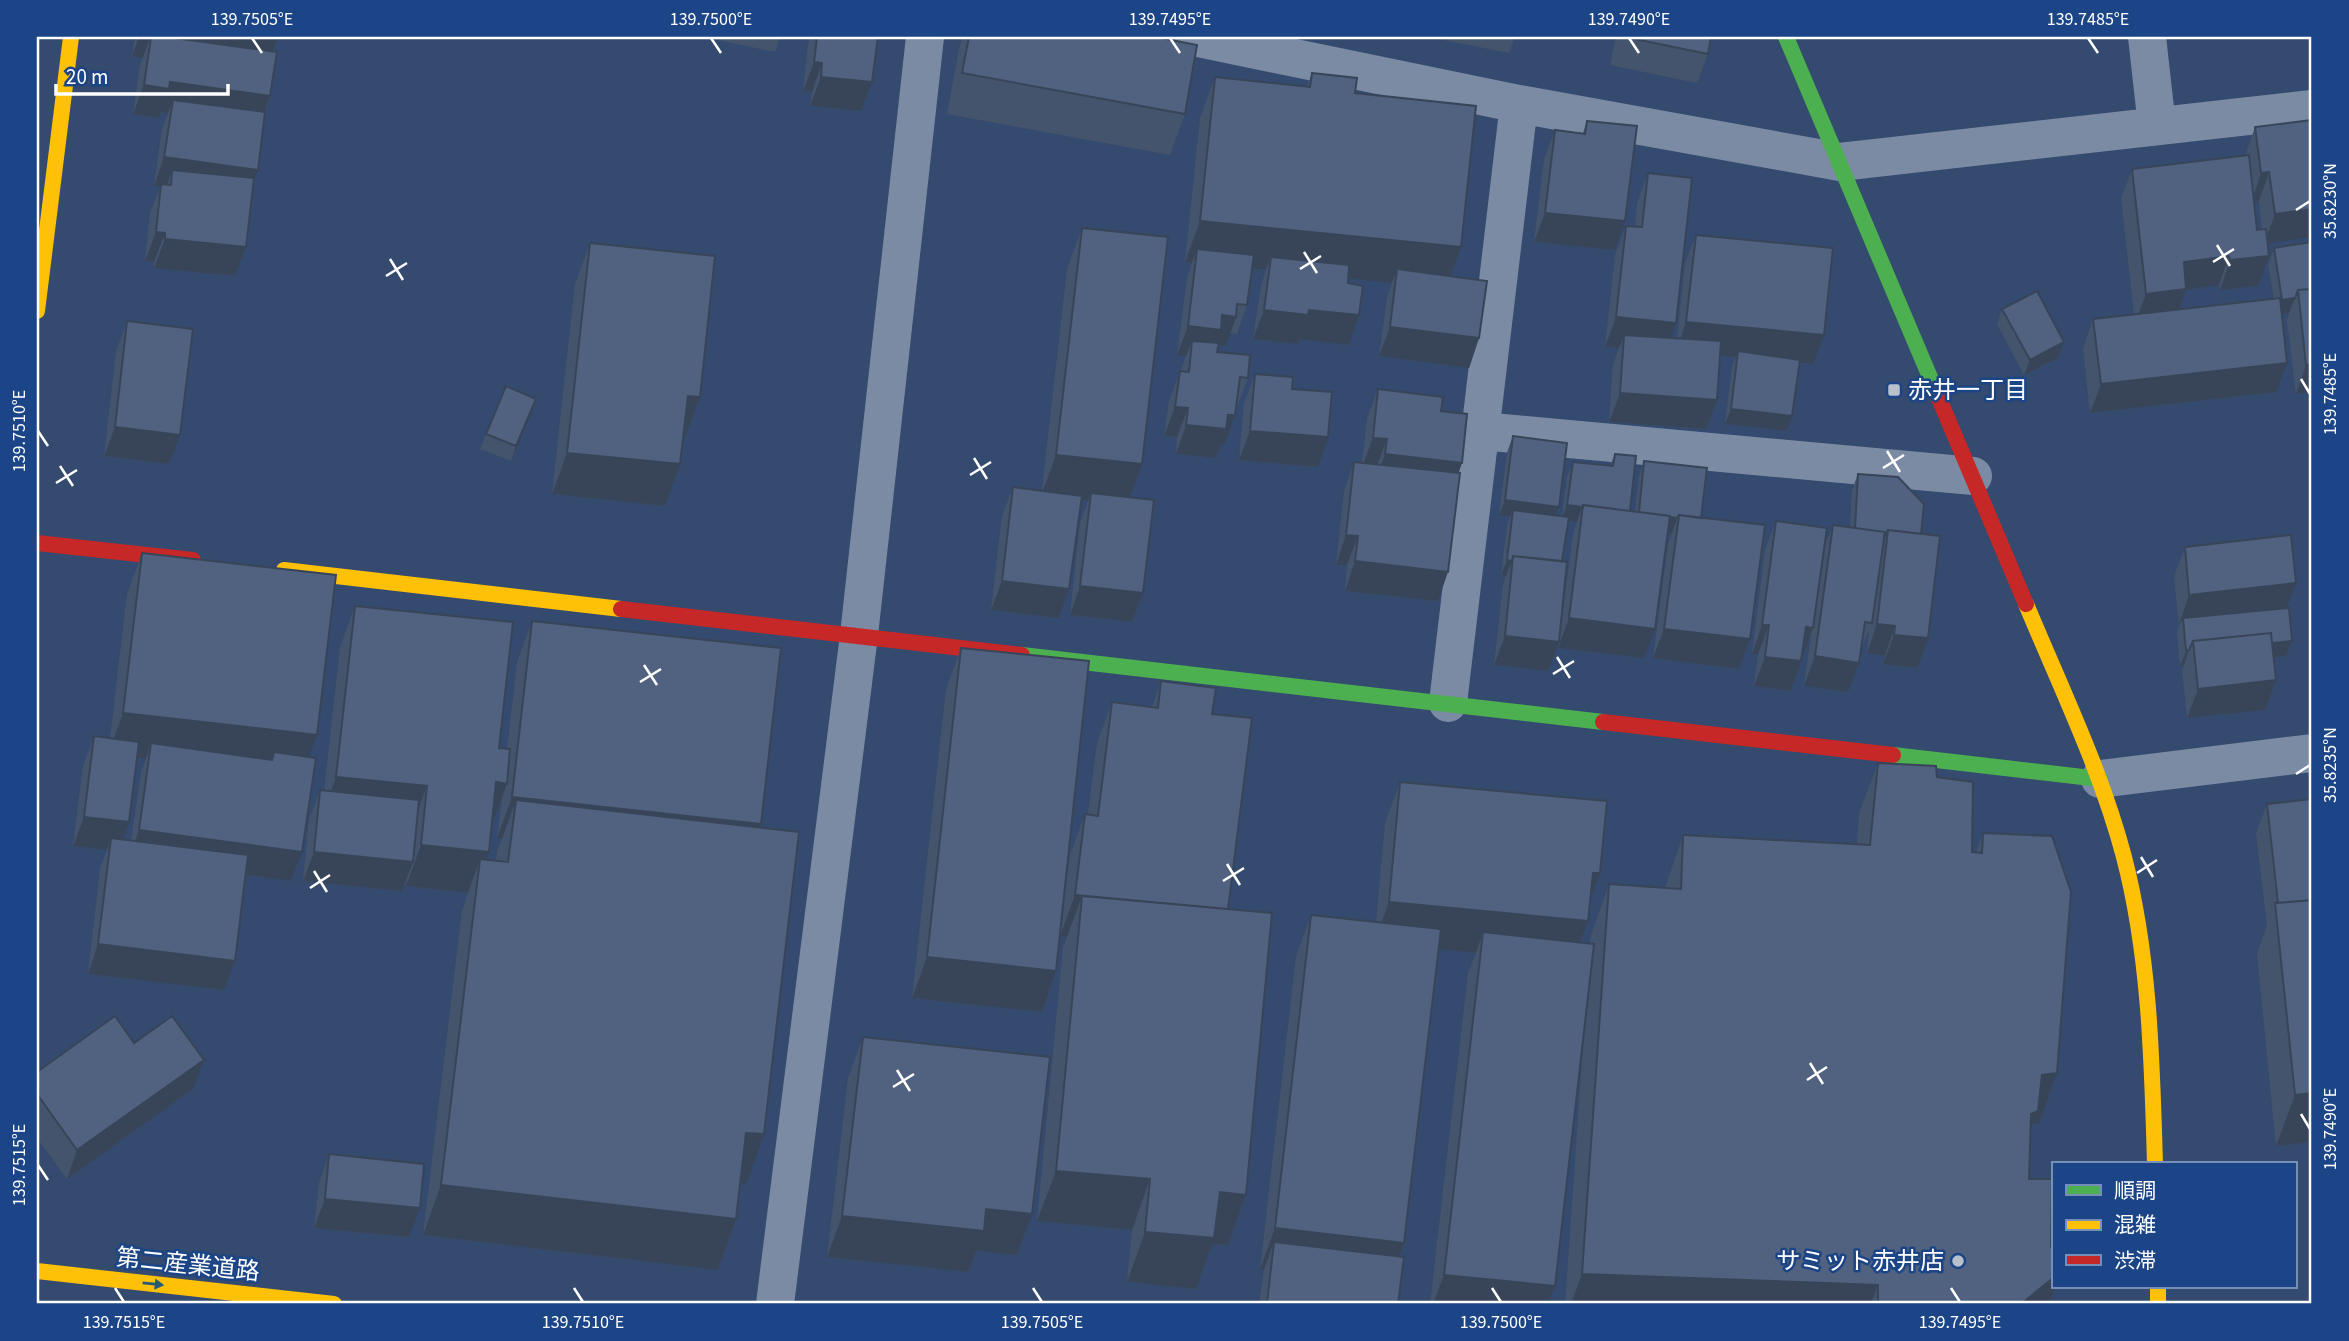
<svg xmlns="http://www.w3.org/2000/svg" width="2349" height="1341" font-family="'Source Sans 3','Noto Sans JP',sans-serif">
<rect width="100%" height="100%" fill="#344a6e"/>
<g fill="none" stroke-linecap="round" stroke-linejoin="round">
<path stroke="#7b8ba4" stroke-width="38" d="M1193,37L1519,104L1840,162L2312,109
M2147,37L2157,126
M1481,431L1973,476
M1448,703L1519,104
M2100,779L2312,753
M775,1304L859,635L925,37"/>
<path stroke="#4caf50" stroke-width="16" d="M1786,37L1935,389
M1022,655L1603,722
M1893,755L2100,779"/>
<path stroke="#ffc107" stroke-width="16" d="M37,311L71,37
M284,570L621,609
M2026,604C2061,688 2101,770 2124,857C2150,957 2152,1062 2155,1164
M37,1271L334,1304
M2158,1287V1304"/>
<path stroke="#c62828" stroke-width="16" d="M1935,389L2026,604
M37,543L193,560
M621,609L1022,655
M1603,722L1893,755"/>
</g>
<path fill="#45546d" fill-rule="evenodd" d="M135,37H278L273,51L270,96L265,112L258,170L253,182L235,276L154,268V262L145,261L150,213L160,187L154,186L162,129L168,113L161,112L159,118L133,114L140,64L143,58L132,56Z
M704,37H780L775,52Z
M811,37H878L872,82L861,111L810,106L812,92L803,91L808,45Z
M963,37H1156L1185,114L1170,155L947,114L960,44Z
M1429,37H1515L1509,53Z
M1616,37H1711L1708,54L1697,83L1610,65Z
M1312,73L1355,93L1461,247L1450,276L1479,338L1469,368L1379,356L1387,298L1392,283L1348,278L1349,345L1299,339L1298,344L1253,339L1261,286L1266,270L1252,269L1247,305L1237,334L1230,333L1226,346L1219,345L1217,352L1248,378L1237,407H1236L1235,415L1225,444H1221L1216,458L1176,454L1177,437L1164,436L1169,401L1186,356L1177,355L1187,278L1192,263L1185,262L1200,118L1215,77L1307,87Z
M2312,120L2267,243L2258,286L2220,290L2219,285L2186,290L2179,309L2274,299L2268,264L2274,248L2312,242V392L2296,394L2287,320L2289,313L2282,314L2276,392L2090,413L2083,348L2093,319L2134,314L2121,198L2132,169L2245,156L2255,127ZM2259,201L2262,230H2257L2254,202Z
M1587,121L1615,250L1534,242L1544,159L1555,130L1583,133Z
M1648,173L1671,338H1677L1685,264L1696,235L1813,364L1800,363L1787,431L1725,424L1732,366L1736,357L1720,355L1717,400L1706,429L1609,422L1613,364L1619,348L1605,347L1615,255L1626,226H1635L1637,203Z
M1082,228L1142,464L1130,498L1143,593L1132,622L1070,615L1080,523L1088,501L1081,500L1069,589L1059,618L991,610L1002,516L1013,487L1042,490L1067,269Z
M590,243L700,397L685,438H683L665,506L552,494L575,284Z
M2002,309L2058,358L2024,375L1997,324Z
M127,322L169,464L104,456L116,351Z
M1255,374L1292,389L1318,467L1239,460L1244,403Z
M1378,389L1441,411L1459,473L1438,601L1345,591L1347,565H1336L1344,491L1354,462L1362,463L1367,418Z
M536,399L511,461L480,449L486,434Z
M1513,436L1556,515L1562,516L1567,477L1573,462L1610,466L1615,454L1630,511H1635L1639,477L1644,461L1701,518L1739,669L1653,658L1668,544L1672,533H1668L1644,658L1558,648L1573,534L1577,522L1568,521L1562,561L1559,642L1548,671L1494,665L1503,585L1506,576L1501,575L1507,525L1510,517L1499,515L1507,452Z
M1858,474L1921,534L1928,638L1918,668L1883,664L1885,656L1867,653L1869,630L1860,652L1848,692L1804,686L1811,635L1803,657H1802L1791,691L1754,686L1758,654H1752L1765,550L1776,521L1825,546L1833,525L1850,527L1852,490Z
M2185,547L2287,608L2292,641L2286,656L2273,657L2276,680L2265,710L2187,718L2182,670L2184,665L2180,666L2177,633L2180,624H2179L2174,576Z
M142,553L309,757L302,852L291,881L245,875L224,990L88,974L100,868L107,850L73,846L83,766L94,736L110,738L127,594ZM137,758L146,759L141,772L131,841L123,840Z
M355,606L499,748L507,749L517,662L532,621L760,828L746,1185L740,1184L736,1219L718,1270L423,1235L462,910L468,893L406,886L407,879L402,891L303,881L309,820L320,790L324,791L340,647ZM502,798L497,838L502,839L497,851L496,861L486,860L492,825Z
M961,648L1056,971L1042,1012L912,998L946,689Z
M1161,681L1212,714L1228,909L1246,1195L1228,1245L1212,1244L1196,1289L1127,1282L1132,1230L1037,1221L1063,947L1067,937L1060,936L1070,855L1085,814H1088L1097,743L1112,702L1152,707Z
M1878,763L1937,777L1972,852H1976L1983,833L2057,1073L2039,1124H2033L2030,1134L2029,1179L2051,1247L2053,1287H2055L2049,1304H1565L1584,1031L1555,1286L1548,1304H1430L1468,973L1476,953L1438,949L1404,1243L1400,1256L1398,1304H1259L1264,1269H1260L1296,956L1311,915L1376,922L1385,823L1400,782L1600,873L1590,903L1588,921L1580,943L1590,944L1591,935L1609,884L1665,888L1683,835L1857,844L1859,813Z
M2267,804L2312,1142L2276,1146L2257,954L2267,925L2256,833Z
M863,1037L1032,1214L1017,1255L976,1251L969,1272L827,1257L848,1078Z
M134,1043L193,1089L67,1179L37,1138V1072Z
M329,1154L409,1237L314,1228L319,1183Z"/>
<path fill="#384559" d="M139,37H150L143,58L132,56Z
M151,37H278L265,72Z
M814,62L822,63L812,92L803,91Z
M821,77L872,82L861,111L810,106Z
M170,82L270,96L260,125L173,100L168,113L161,112L159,118L133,114L144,85Z
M164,157L258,170L247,199L171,185L172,170L166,188L161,184L160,187L154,186Z
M2269,172L2259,201L2251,203L2261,173Z
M2312,209V237L2264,244L2275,214Z
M1545,213L1625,221L1615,250L1534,242Z
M1200,221L1461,247L1446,288L1397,269L1392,283L1269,270L1271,257L1266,270L1196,263L1197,249L1192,263L1185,262Z
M156,232L165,233L154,262L145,261Z
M165,239L246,247L235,276L154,268Z
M2229,256L2219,285L2186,290L2176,318L2135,323L2146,294L2184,262Z
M2269,256L2258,286L2220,290L2230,260Z
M2295,298L2289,313L2277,315L2282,300Z
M1264,310H1309L1359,315L1349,345L1299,339L1298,344L1253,339Z
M1222,315L1236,317L1226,346L1192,341L1186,356L1177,355L1188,326Z
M1616,317L1676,323L1666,353L1624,335L1619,348L1605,347Z
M1686,322L1824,335L1813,364L1737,357L1738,351L1736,357L1676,351Z
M1390,327L1479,338L1469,368L1379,356Z
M2064,342L2058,358L2024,375L2030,360Z
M2287,363L2276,392L2090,413L2101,384Z
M2312,364V392L2296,394L2306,365Z
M1620,393L1717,400L1706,429L1609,422Z
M688,396L700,397L685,438L673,437Z
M536,399L531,414L511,461L516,446Z
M1175,407L1188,408L1177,437L1164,436Z
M1731,409L1792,416L1787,431L1725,424Z
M1228,415H1235L1225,444H1221L1216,458L1176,454L1186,425Z
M115,427L180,435L169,464L104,456Z
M1250,431L1328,437L1318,467L1239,460Z
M1373,438L1387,439L1376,468L1362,467Z
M567,453L680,464L665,506L552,494Z
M1385,454L1462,463L1452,492L1375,483Z
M1056,455L1142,464L1127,506L1091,493L1088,501L1041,496Z
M1505,500L1559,507L1554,522L1513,510L1510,517L1499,515Z
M1567,505L1582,507L1577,522L1561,520Z
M1638,514L1677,518L1672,533L1633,529Z
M1346,535L1358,536L1347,565H1336Z
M1507,560L1512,561L1506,576L1501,575Z
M1355,561L1448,572L1438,601L1345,591Z
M1002,581L1069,589L1059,618L991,610Z
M2296,583L2285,612L2183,618L2180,624H2179L2189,595Z
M1080,586L1143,593L1132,622L1070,615Z
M1569,618L1655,629L1644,658L1558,648Z
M1877,624L1895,626L1885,656L1867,653Z
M1762,625H1769L1758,654H1752Z
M1806,627L1813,628L1803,657L1795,656Z
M1664,629L1750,639L1739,669L1653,658Z
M1894,635L1928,638L1918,668L1883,664Z
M1505,636L1559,642L1548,671L1494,665Z
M2292,641L2286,656L2195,664L2194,650Z
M2189,650L2184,665L2180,666L2186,651Z
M1815,656L1859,663L1848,692L1804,686Z
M1765,657L1801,661L1791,691L1754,686Z
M2276,680L2265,710L2187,718L2198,689Z
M123,713L317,735L302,776L272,760L274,752L267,772L151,743L146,759L108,754Z
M336,777L427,786L412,827L321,818Z
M496,782L507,784L492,825Z
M512,797L761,824L746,865L516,800L502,839L497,838Z
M84,817L129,822L119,852L111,838L107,850L73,846Z
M139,830L302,852L291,881L129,859Z
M421,845L489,852L477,885L480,859L468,893L406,886Z
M314,852L413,862L402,891L303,881Z
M1593,873H1600L1586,915Z
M1075,895L1228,914L1082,896L1067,937L1060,936Z
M1389,902L1588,921L1573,962L1483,932L1476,953L1374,943Z
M98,944L235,961L224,990L88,974Z
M927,957L1056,971L1042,1012L912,998Z
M204,1060L193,1089L67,1179L77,1150Z
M2057,1073L2039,1124H2033L2020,1162L2012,1164L2042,1075Z
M2312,1093V1142L2276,1146L2295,1095Z
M746,1133L764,1134L746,1185L728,1183Z
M1056,1171L1150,1179L1132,1230L1037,1221Z
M441,1185L736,1219L718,1270L423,1235Z
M1220,1192L1246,1195L1228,1245L1212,1244L1196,1289L1127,1282L1145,1232Z
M325,1199L420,1208L409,1237L314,1228Z
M986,1209L1032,1214L1017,1255L976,1251L969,1272L827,1257L842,1216Z
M1275,1228L1404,1243L1390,1284L1274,1242L1264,1270L1260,1269Z
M1582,1274L1878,1285L1871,1304H1571Z
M1444,1275L1555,1286L1548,1304H1433Z
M2053,1278V1287H2055L2049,1304H2021Z"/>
<path fill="#50627f" stroke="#384559" stroke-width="2" d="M151,37H167L277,52L270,96L170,82L169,89L144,85Z
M817,37H878L872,82L821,77L822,63L814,62Z
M969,37H1156L1197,45L1185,114L962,73Z
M1625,37H1711L1708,54Z
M1312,73L1357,78L1355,93L1476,106L1461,247L1200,221L1215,77L1310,87Z
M173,100L265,112L258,170L164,157Z
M2312,120V209L2275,214L2269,172L2261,173L2255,127Z
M1587,121L1637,126L1625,221L1545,213L1555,130L1585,134Z
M2249,155L2257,230L2266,229L2269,256L2230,260L2229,256L2184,262L2186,289L2146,294L2132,169Z
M172,170L254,178L246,247L165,239V233L156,232L161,184L171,185Z
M1648,173L1692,178L1676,323L1616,317L1626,226L1642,227Z
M1082,228L1168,237L1142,464L1056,455Z
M1696,235L1833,248L1824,335L1686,322Z
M2312,242V289L2298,290L2295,298L2282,300L2274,248Z
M590,243L715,256L700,397L688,396L680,464L567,453Z
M1197,249L1254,255L1247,305L1237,304L1236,317L1222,315L1221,330L1188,326Z
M1271,257L1349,265L1348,283L1363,286L1359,315L1309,310L1308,315L1264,310Z
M1397,269L1487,281L1479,338L1390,327Z
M2312,289V364L2306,365L2298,290Z
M2037,291L2064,342L2030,360L2002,309Z
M2280,298L2287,363L2101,384L2093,319Z
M127,321L193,329L180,435L115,427Z
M1624,335L1721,341L1717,400L1620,393Z
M1192,341L1219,343L1217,352L1250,355L1248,378L1240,377L1235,415H1228L1226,429L1186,425L1188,408L1175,407L1180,371L1189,372Z
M1738,351L1800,360L1792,416L1731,409Z
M1255,374L1293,377L1292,389L1332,392L1328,437L1250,431Z
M506,386L536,399L516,446L486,434Z
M1378,389L1443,397L1441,411L1467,414L1462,463L1385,454L1387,439L1373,438Z
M1513,436L1567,443L1559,507L1505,500Z
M1615,454L1636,456L1630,511L1583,505V507L1567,505L1573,462L1613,466Z
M1644,461L1707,468L1701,518L1679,515L1677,518L1670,517V516L1639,512Z
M1354,462L1460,473L1448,572L1355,561L1358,536L1346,535Z
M1858,474L1898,477L1924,504L1921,534L1888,530L1886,536H1884L1885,532L1855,528Z
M1013,487L1082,496L1069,589L1002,581Z
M1091,493L1154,500L1143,593L1080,586Z
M1583,505L1670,516L1655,629L1569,618Z
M1513,510L1569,517L1562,561L1513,556L1512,561L1507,560Z
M1679,515L1765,525L1750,639L1664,629Z
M1776,521L1827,528L1813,628L1806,627L1801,661L1765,657L1769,625H1762Z
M1833,525L1885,532L1872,623L1865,622L1859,663L1815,656Z
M1888,530L1940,536L1928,638L1894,635L1895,626L1877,624Z
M2291,535L2296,583L2189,595L2185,547Z
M142,553L336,575L317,735L123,713Z
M1513,556L1567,562L1559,642L1505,636Z
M355,606L513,622L499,748L510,749L507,784L496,782L489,852L421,845L427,786L336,777Z
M2289,608L2292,641L2272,643L2271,633L2193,641L2189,650L2186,651L2183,618Z
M532,621L781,648L761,824L512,797Z
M2271,633L2276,680L2198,689L2193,641Z
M961,648L1089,661L1056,971L927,957Z
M1161,681L1216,688L1212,714L1252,718L1228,909L1075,895L1085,814L1098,816L1112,702L1158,708Z
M94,736L139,742L129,822L84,817Z
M151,743L272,760L274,752L316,758L302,852L139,830Z
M1878,763L1936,766L1937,777L1973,782L1972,852L1982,853L1983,833L2052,836L2071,892L2057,1073L2042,1075L2038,1111L2031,1114L2029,1179H2052L2051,1247H2053V1278L2021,1304H1878V1285L1582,1274L1609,884L1681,889L1683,835L1870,845Z
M1400,782L1607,801L1600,873H1593L1588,921L1389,902Z
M320,790L419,800L413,862L314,852Z
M2312,799V900L2278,903L2267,804Z
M516,800L799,832L764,1134L746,1133L736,1219L441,1185L480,859L508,862Z
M111,838L248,855L235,961L98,944Z
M1082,896L1272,913L1246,1195L1220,1192L1214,1238L1145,1232L1150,1179L1056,1171Z
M2312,900V1093L2295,1095L2275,903Z
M1311,915L1441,929L1404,1243L1275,1228Z
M1483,932L1594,944L1555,1286L1444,1275Z
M115,1016L134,1043L172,1016L204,1060L77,1150L37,1094V1072Z
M863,1037L1050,1057L1032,1214L986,1209L984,1231L842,1216Z
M329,1154L424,1164L420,1208L325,1199Z
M1274,1242L1404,1257L1398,1304H1277L1267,1303Z"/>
<defs><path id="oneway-solid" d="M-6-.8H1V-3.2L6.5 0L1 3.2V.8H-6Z" transform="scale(1.75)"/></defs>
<use fill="#255a7b" href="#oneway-solid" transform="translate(153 1284) rotate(6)"/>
<path fill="none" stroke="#fff" stroke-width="2.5" d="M252,38L262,53M711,38L721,53M1170,38L1180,53M1629,38L1639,53M2088,38L2098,53M2296,210L2310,201M2217,245L2230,266M1304,252L1317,273M390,259L403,280M2213,262L2234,249M1300,269L1321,256M386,276L407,263M2301,379L2310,394M38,431L48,446M1887,451L1900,472M974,458L987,479M60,466L73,486M1883,468L1904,455M970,475L991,462M56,483L77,470M1557,657L1570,678M644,665L657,685M1553,674L1574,661M640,682L661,669M2296,774L2310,765M2141,857L2153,877M1227,864L1240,885M314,871L327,892M2137,873L2157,860M1223,881L1244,868M310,888L330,875M1810,1063L1823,1084M897,1070L910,1091M1807,1080L1827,1067M893,1087L914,1074M2301,1114L2310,1129M38,1165L48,1180M115,1288L124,1302M574,1288L583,1302M1033,1288L1042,1302M1492,1288L1501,1302M1951,1288L1960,1302"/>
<g fill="#b8c0cc" stroke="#1b4586" stroke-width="2.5">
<rect x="1887" y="383" width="14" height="14" rx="3.5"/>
<circle cx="1958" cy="1261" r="7"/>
</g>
<g text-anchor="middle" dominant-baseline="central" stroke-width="5" stroke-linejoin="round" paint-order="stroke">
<g font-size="24" fill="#fff" stroke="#1b4586" text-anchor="start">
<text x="1908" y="390">赤井一丁目</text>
<text x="1944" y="1261" text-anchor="end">サミット赤井店</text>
</g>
<g font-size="24" fill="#fff" stroke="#1b4586">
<text transform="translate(188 1265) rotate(6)">第二産業道路</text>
</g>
</g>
<rect width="2349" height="1341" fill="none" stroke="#1b4586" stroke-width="77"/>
<rect x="2052" y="1162" width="245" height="126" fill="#1b4586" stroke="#768fb6" stroke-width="2"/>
<rect x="2066" y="1185" width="35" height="10" fill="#4caf50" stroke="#768fb6" stroke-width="2"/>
<text x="2114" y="1198" font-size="21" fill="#ffffff">順調</text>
<rect x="2066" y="1220" width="35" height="10" fill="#ffc107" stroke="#768fb6" stroke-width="2"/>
<text x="2114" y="1232" font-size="21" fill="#ffffff">混雑</text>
<rect x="2066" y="1255" width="35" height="10" fill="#c62828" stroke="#768fb6" stroke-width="2"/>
<text x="2114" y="1268" font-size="21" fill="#ffffff">渋滞</text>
<path d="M56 84v10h172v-10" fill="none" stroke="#ffffff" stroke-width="3.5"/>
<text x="66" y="84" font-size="21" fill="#ffffff" stroke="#1b4586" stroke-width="5" paint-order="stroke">20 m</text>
<rect x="38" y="38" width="2272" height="1264" fill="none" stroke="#fff" stroke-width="2.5"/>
<g font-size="18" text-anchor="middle" fill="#fff">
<text x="252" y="25">139.7505°E</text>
<text x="711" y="25">139.7500°E</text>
<text x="1170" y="25">139.7495°E</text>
<text x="1629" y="25">139.7490°E</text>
<text x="2088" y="25">139.7485°E</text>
<text transform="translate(2330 201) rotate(-90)" y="6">35.8230°N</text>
<text transform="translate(2330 394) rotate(-90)" y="6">139.7485°E</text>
<text transform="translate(19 431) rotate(-90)" y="6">139.7510°E</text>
<text transform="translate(2330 765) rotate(-90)" y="6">35.8235°N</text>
<text transform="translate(2330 1129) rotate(-90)" y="6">139.7490°E</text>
<text transform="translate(19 1165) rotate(-90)" y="6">139.7515°E</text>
<text x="124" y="1328">139.7515°E</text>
<text x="583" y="1328">139.7510°E</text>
<text x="1042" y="1328">139.7505°E</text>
<text x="1501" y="1328">139.7500°E</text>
<text x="1960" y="1328">139.7495°E</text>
</g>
</svg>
